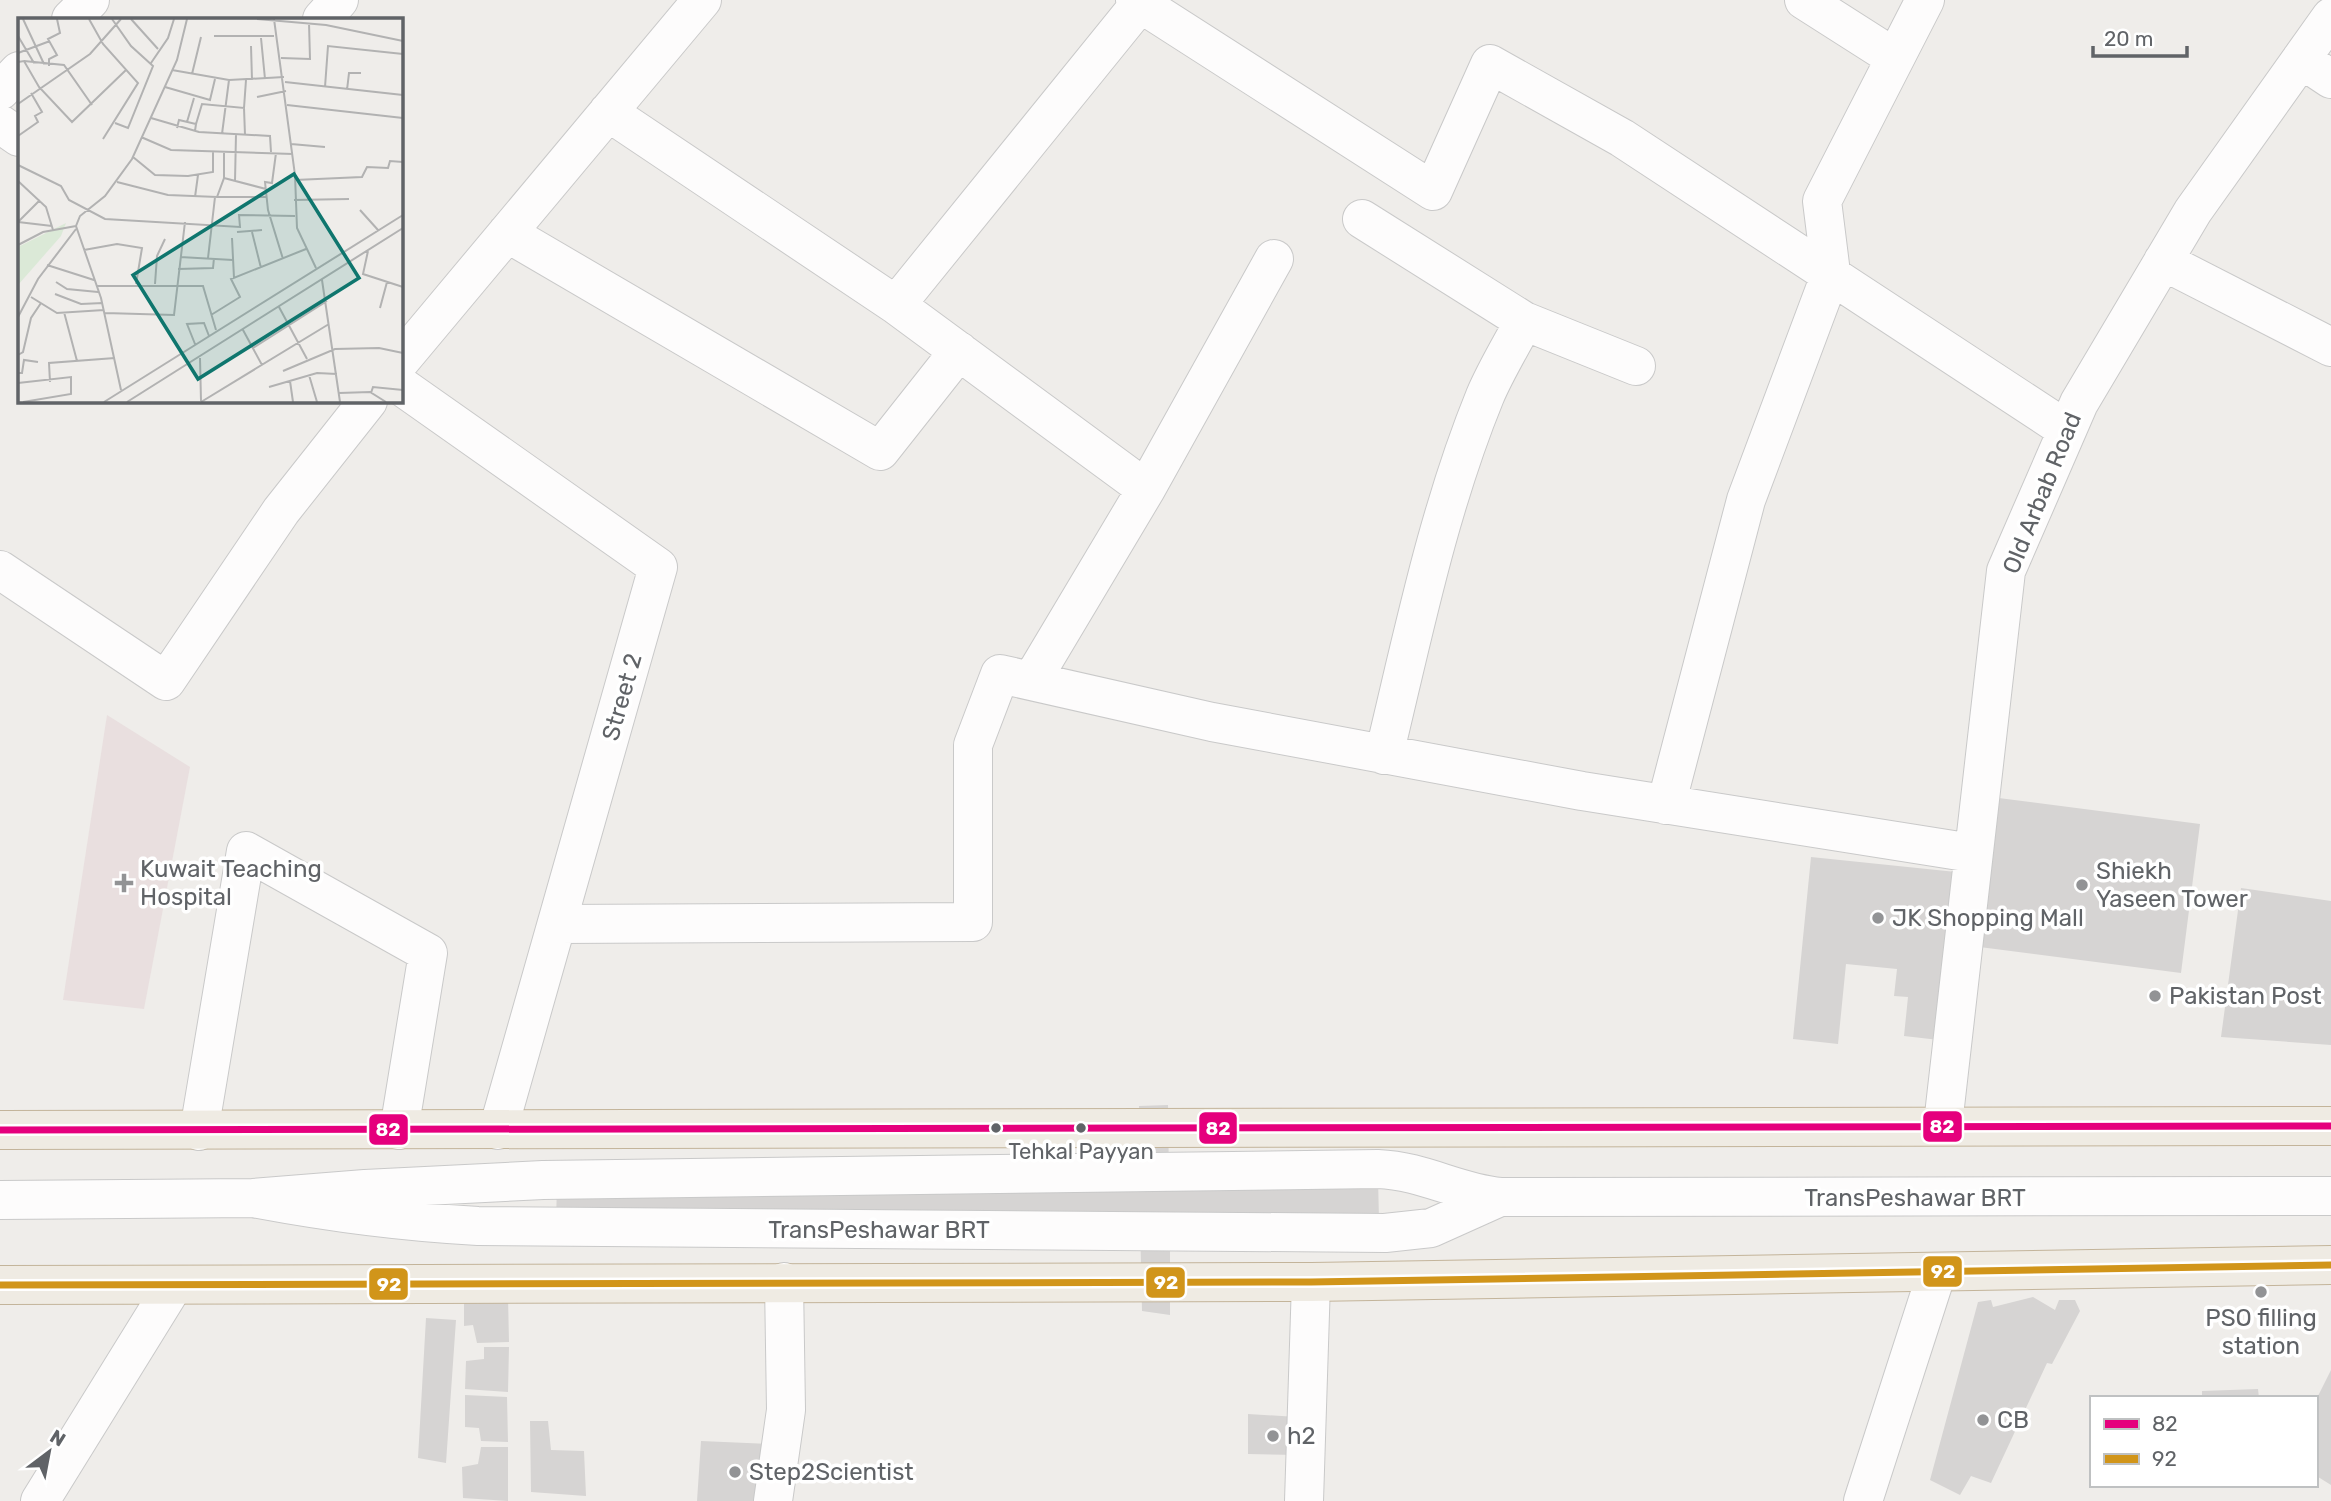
<svg xmlns="http://www.w3.org/2000/svg" width="2331" height="1501" font-family="Rubik,sans-serif">
<rect width="100%" height="100%" fill="#efedea"/>
<path fill="#e9dfdf" d="M107,715L190,767L144,1009L63,1000Z"/>
<path fill="#d6d4d3" d="M1983,796L2200,824L2181,973L1964,945Z
M1811,857L1956,872L1939,1040L1904,1036L1908,997L1894,996L1897,969L1846,964L1838,1044L1793,1039Z
M2241,888L2331,901V1045L2221,1037Z
M1168,1105L1169,1181L1378,1178L1379,1220L1170,1221V1315L1142,1311L1140,1219L556,1223L557,1183L1141,1182L1139,1106Z
M464,1297H508L509,1342L477,1343L473,1325L464,1326Z
M2033,1297L2055,1310L2059,1300H2075L2080,1311L2052,1364L2047,1363L1991,1483L1971,1476L1960,1495L1930,1480L1978,1302L1991,1300L1993,1307Z
M426,1318L456,1320L446,1463L418,1458Z
M484,1347H509L508,1392L465,1389L466,1361L484,1359Z
M2331,1370V1485L2315,1475V1402Z
M2258,1389L2259,1398H2202V1391Z
M465,1395L507,1397L508,1442L481,1441L479,1428L465,1427Z
M1248,1414L1297,1417L1298,1455L1248,1454Z
M530,1421H548L551,1450L584,1451L586,1496L531,1492Z
M701,1441L771,1444L769,1501H697Z
M481,1447H508V1501L463,1498L462,1467L478,1464Z"/>
<g fill="none" stroke-linecap="round" stroke-linejoin="round">
<g stroke="#c9c9c9" stroke-width="40">
<path id="minor" d="M1135,0L1433,191L1490,64L1622,138L2067,430
M1804,0L1895,58
M71,19L90,0
M322,19L339,0
M2301,59L2331,79
M0,91L19,71
M608,112L896,305L1146,489
M0,124L19,137
M1362,219L1524,321L1636,366
M507,233L880,451L959,351
M2163,261L2331,347
M896,305L1143,0
M401,360L702,0
M401,386L658,567L498,1130
M0,570L166,681L281,511L368,401
M1032,680L1146,489L1274,259
M1384,755C1413,635 1438,511 1485,396C1496,370 1511,346 1524,321
M1666,805L1746,500L1831,273L1822,201L1925,0
M558,924L973,922V745L1000,674L1212,722L1582,791L1972,853
M1943,1124L2006,571L2079,403L2193,211L2331,17
M199,1131L246,851L428,953L399,1130
M1500,1197L2331,1196
M0,1200L253,1198L365,1189L543,1180L1378,1169C1424,1171 1455,1192 1500,1197L1431,1228L1385,1233L478,1226C402,1222 327,1212 253,1198
M40,1501L173,1286
M773,1501L786,1410L784,1282
M1304,1501L1311,1282
M1863,1501L1937,1272"/>
</g>
<g stroke="#c3b49a" stroke-width="40">
<path id="highway" d="M0,1130L2331,1126
M0,1285L1311,1282L2331,1265"/>
</g>
<use href="#minor" stroke="#fdfcfc" stroke-width="38"/>
<use href="#highway" stroke="#efebe3" stroke-width="38"/>
<g stroke="#fff" stroke-width="12">
<path id="bus-1" d="M0,1130L2331,1126"/>
</g>
<g stroke="#fff" stroke-width="12">
<path id="bus-2" d="M0,1285L1311,1282L2331,1265"/>
</g>
<use href="#bus-1" stroke="#e5007d" stroke-width="7"/>
<use href="#bus-2" stroke="#d1951a" stroke-width="7"/>
</g>
<g fill="#929395" stroke="#fff" stroke-width="2.5">
<path d="M120.5 872.5h7v7h7v7h-7v7h-7v-7h-7v-7h7z"/>
<circle cx="2082" cy="885" r="7"/>
<circle cx="1878" cy="918" r="7"/>
<circle cx="2155" cy="996" r="7"/>
<circle cx="2261" cy="1292" r="7"/>
<circle cx="1983" cy="1420" r="7"/>
<circle cx="1273" cy="1436" r="7"/>
<circle cx="735" cy="1472" r="7"/>
</g>
<g fill="#606367" stroke="#fff" stroke-width="2.5">
<circle cx="996" cy="1128" r="6"/>
<circle cx="1081" cy="1128" r="6"/>
</g>
<g text-anchor="middle" dominant-baseline="central" stroke-width="7" stroke-linejoin="round" paint-order="stroke">
<g font-size="22" fill="#606367" stroke="#fff">
<text x="1081" y="1151">Tehkal Payyan</text>
</g>
<g font-size="24" fill="#606367" stroke="#fff">
<text transform="translate(2042 493) rotate(-68)">Old Arbab Road</text>
<text transform="translate(622 697) rotate(-74)">Street 2</text>
<text x="1915" y="1198">TransPeshawar BRT</text>
<text x="879" y="1230">TransPeshawar BRT</text>
</g>
<g font-size="24" fill="#606367" stroke="#fff" text-anchor="start">
<text x="140" y="869">Kuwait Teaching<tspan x="140" dy="28">Hospital</tspan></text>
<text x="2096" y="871">Shiekh<tspan x="2096" dy="28">Yaseen Tower</tspan></text>
<text x="1892" y="918">JK Shopping Mall</text>
<text x="2169" y="996">Pakistan Post</text>
<text x="2261" y="1318" text-anchor="middle">PSO filling<tspan x="2261" dy="28">station</tspan></text>
<text x="1997" y="1420">CB</text>
<text x="1287" y="1436">h2</text>
<text x="749" y="1472">Step2Scientist</text>
</g>
</g>
<g transform="translate(18 18)">
<rect width="385" height="385" fill="#efedea"/>
<path d="M48,205L43,218L0,267V229Z" fill="#dbe9d7"/>
<path fill="none" stroke="#b2b2b2" stroke-width="2" d="M5,1L26,46M71,1L85,26L120,65L85,121M94,1L113,28L135,48L110,110L97,105M113,1L140,31M239,1L308,7L385,23M256,1L277,157L279,210L298,250M0,18L16,45M196,18H256M243,20L247,61M233,28L234,62M0,35L32,23M263,40L292,41L291,5M6,43L46,47L74,87M0,44L6,43L21,69L54,104L108,52M133,45L150,20L156,1M31,48V41L39,37L30,21L42,15L39,1M154,52L211,62L266,59M174,56L183,19M267,64L385,77M147,69L192,82L197,61M307,69L310,28L385,36M329,72L331,55H343M239,79L268,73M0,86L72,36L103,1M269,87L385,100M226,90L227,117M133,100L181,114L252,118L253,134M169,104L176,80M178,106L184,86L226,90L228,62M159,110L161,102L178,106L177,113M204,116L211,62M0,118L20,104L17,98L24,94L13,75M123,119L153,132L275,136M273,126L307,129M258,135L254,165L247,164L250,192L265,241M115,139L137,157L170,158L195,154V134M0,147L43,168L51,182L87,201L222,209L221,197L277,198M206,160L248,171M277,162L344,159L349,149L370,150L372,143L385,144M0,163L28,189L35,212M217,163L218,116M99,164L150,177L199,179L206,160V134M177,179L180,157M199,179H249M276,182L331,181M342,192L360,212M1,203L22,182M0,204L34,208M219,214L244,212M234,214L243,250M214,220L216,260M0,227L25,214L58,208M66,232L99,226L124,230L118,266M350,233L345,256L385,269M162,239L215,242M190,240L197,179M29,247L76,262M160,251L195,250L196,240M304,262L322,384M38,264L49,271L80,274M137,266L139,238L147,221M78,268H185L198,312M37,276L63,286L85,285M13,279L39,295L86,292M261,289L289,341M362,290L369,264M46,294L59,343M87,295L156,297L167,204M193,297L222,279L213,261L288,231M0,299L20,261L58,211M225,312L244,347M177,326L169,306L186,305L191,318M235,330L309,283M0,337L5,334L13,300L23,285M182,340L183,383M265,353L317,331L361,330L385,335M0,355H4L6,342L20,344M291,357L299,384M272,363L275,384M32,364L31,345L97,340M0,365L53,359V376L5,384M251,369L299,355L319,356M103,372L83,280L58,208L62,198L87,178L114,141L159,42L169,1M321,375L352,374L368,384M353,375L355,369L385,372M86,384L385,197M109,384L385,210M183,384L311,306"/>
<path fill="#0f766e" fill-opacity="0.15" stroke="#0f766e" stroke-width="3.5" d="M276,156L341,260L180,361L115,257Z"/>
<rect width="385" height="385" fill="none" stroke="#606367" stroke-width="3.5"/>
</g>
<g stroke="#fff" stroke-width="2.5">
<rect x="1922" y="1110" width="41" height="33" rx="7" fill="#e5007d"/>
<rect x="1198" y="1111" width="40" height="34" rx="7" fill="#e5007d"/>
<rect x="368" y="1113" width="41" height="33" rx="7" fill="#e5007d"/>
<rect x="1922" y="1255" width="41" height="33" rx="7" fill="#d1951a"/>
<rect x="1145" y="1266" width="41" height="33" rx="7" fill="#d1951a"/>
<rect x="368" y="1267" width="41" height="34" rx="7" fill="#d1951a"/>
</g>
<g font-size="19" text-anchor="middle" font-weight="bold" fill="#fff">
<text x="1942" y="1133">82</text>
<text x="1218" y="1135">82</text>
<text x="388" y="1136">82</text>
<text x="1943" y="1278">92</text>
<text x="1166" y="1289">92</text>
<text x="389" y="1291">92</text>
</g>
<rect x="2090" y="1396" width="228" height="91" fill="#ffffff" stroke="#bfc1c2" stroke-width="2"/>
<rect x="2104" y="1419" width="35" height="10" fill="#e5007d" stroke="#bfc1c2" stroke-width="2"/>
<text x="2152" y="1431" font-size="21" fill="#606367">82</text>
<rect x="2104" y="1454" width="35" height="10" fill="#d1951a" stroke="#bfc1c2" stroke-width="2"/>
<text x="2152" y="1466" font-size="21" fill="#606367">92</text>
<g transform="translate(49 1452) rotate(32)" stroke="#ffffff" stroke-width="5" paint-order="stroke">
<path d="M0-5L12 26L0 18L-12 26Z" fill="#606367"/>
<text y="-10" font-size="19" font-weight="bold" text-anchor="middle" fill="#606367">N</text>
</g>
<path d="M2093 46v10h94v-10" fill="none" stroke="#606367" stroke-width="3.5"/>
<text x="2104" y="46" font-size="21" fill="#606367" stroke="#ffffff" stroke-width="5" paint-order="stroke">20 m</text>
</svg>
